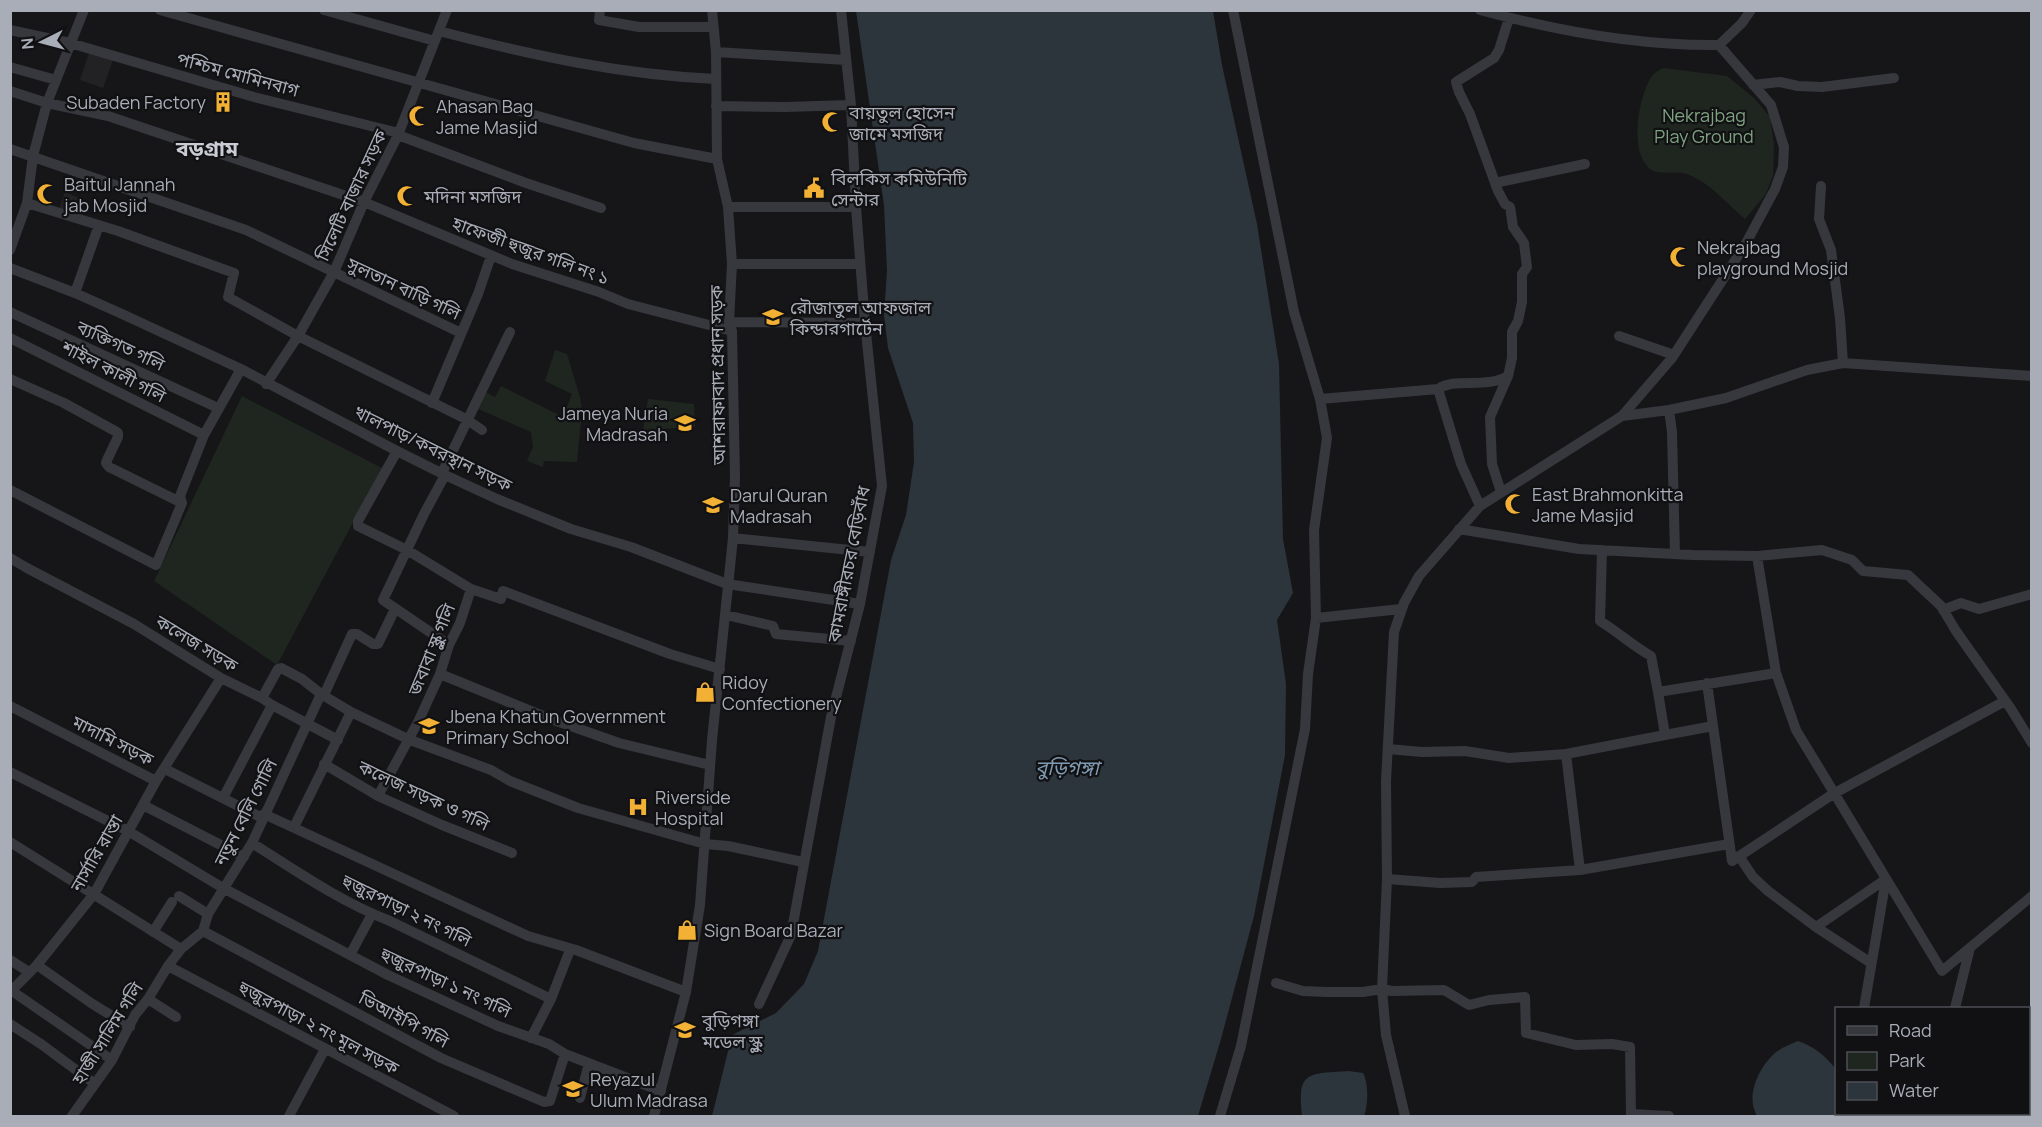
<svg xmlns="http://www.w3.org/2000/svg" width="2042" height="1127" font-family="Manrope,'Noto Sans Bengali',sans-serif">
<rect width="100%" height="100%" fill="#161618"/>
<path fill="#222225" d="M90,50L113,60L103,88L80,80Z
M65,192L82,199L76,215L59,209Z"/>
<path fill="#1e261f" d="M1663,68L1727,76L1754,98L1770,117L1774,145L1773,175L1766,194L1745,219C1727,204 1707,179 1683,173C1672,171 1656,176 1648,167C1629,149 1639,95 1652,76C1655,72 1659,70 1663,68Z
M555,350L567,354L580,397L582,411L577,462L544,461L543,467L527,461L533,447L531,432L476,408L484,391L495,397L501,386L563,417L572,394L545,381Z
M242,396L382,468L277,665L154,581Z
M648,399L694,404L695,427L643,430Z"/>
<path fill="#2c353c" d="M856,11H1213L1222,65L1257,224L1279,364L1283,539L1293,593L1277,620L1286,684L1285,755L1254,916L1221,1039L1198,1116H712L732,1035L776,1013L804,984L818,951L891,560L906,515L914,462L913,423L888,348L884,315L887,271L884,205Z
M1798,1041C1815,1047 1824,1055 1836,1069V1114H1846V1116H1757C1745,1095 1759,1067 1776,1052C1783,1047 1791,1044 1798,1041Z
M1348,1071L1363,1073C1369,1084 1368,1105 1364,1116H1302C1297,1071 1307,1074 1348,1071Z"/>
<g fill="none" stroke-linecap="round" stroke-linejoin="round">
<path stroke="#37383d" stroke-width="10" d="M160,10L634,143L717,159
M324,10L435,41
M600,10L599,20L639,27H713
M1233,10L1294,312L1320,399L1327,438L1314,530L1316,618L1401,609
M10,30L70,43L254,97L399,133
M439,31C530,55 622,75 716,79
M1719,45L1742,23L1751,10
M716,52L846,60
M10,67L56,80
M1753,85L1780,82L1798,86L1822,87L1894,78
M10,91L47,103L108,116L364,202L512,264L599,292L628,304L732,331
M716,106L785,107L851,105
M398,135L526,183L601,208
M10,149L246,230L461,333
M1495,183L1585,164
M1821,186L1819,219L1831,250L1840,318L1843,363
M27,203L118,231L234,273L228,297L298,336L466,419L482,430
M728,207H856
M10,250L27,203L33,156L47,103L84,10
M732,264H860
M10,268L75,293L122,314L241,369L397,451L445,475L497,499L571,529L631,547L727,584L860,604
M75,293L99,225
M10,312L218,408
M729,322L865,323
M1619,336L1674,355
M10,338L204,435
M10,379L64,403L115,431L118,433V437L107,460L106,463L109,467L182,503
M266,384L298,336L334,272L364,202L398,135L447,10
M1320,399L1438,389
M432,403L478,294L491,256
M1669,410L1672,432L1675,554
M1622,416L1669,410L1726,398L1807,370L1843,363L2032,376
M397,451L358,521V526L407,550L471,589L501,599L503,591L670,654L720,669
M442,473L510,332
M445,475L424,514L383,600L449,645
M10,490L156,565L182,503L180,496L204,435L241,369
M1501,492L1492,464L1490,417L1508,376
M1480,506L1461,464L1438,389C1455,377 1486,389 1508,376L1512,358V332L1518,321L1522,302V274L1527,267L1524,243L1513,227L1510,207L1505,204L1498,191L1470,114L1459,92L1456,82L1494,58L1499,50L1509,18
M1459,529L1579,549L1693,555L1757,556L1776,673L1796,730L1942,971L2032,896
M733,538L870,552
M1602,550L1600,621C1618,632 1633,646 1651,656L1658,692
M1757,556L1822,550L1852,560L1863,571L1908,575L1941,606L1956,631L2011,709L2032,743
M10,558L27,568L134,624L221,678L262,698L278,669L281,668L302,679L321,694L351,712L410,740L491,770L510,781L578,808L705,844L728,846L803,862
M1943,610L1961,603L1979,609L2032,594
M726,615L773,626L776,634L851,641
M440,674L548,718L619,743L710,765
M1707,683L1732,861L1833,794L2005,701
M324,695L352,634H357L373,644H378L395,609
M272,705L338,740
M10,706L156,781
M1713,726L1665,735L1658,692L1776,673
M1388,749L1422,752L1465,751L1509,758L1566,754L1580,870
M1566,754L1665,735
M324,764L378,796L442,825L512,853
M165,769L262,818
M10,772L128,831L223,888L388,975L498,1026L549,1044L565,1054L661,1091
M378,796L419,720L440,674L449,645L460,623L471,589
M223,798L272,705L262,698
M143,805L244,857
M264,814L528,936L576,950L686,992
M294,827L351,712
M10,842L181,949
M252,843C296,871 341,902 390,921L551,999
M1739,856L1753,877L1768,891L1816,927L1886,879
M1387,879L1440,883L1472,882L1476,877L1580,870L1729,844
M179,896L208,914
M1816,927L1871,963
M203,931L441,1058L544,1102L550,1101L565,1054
M153,932L172,902
M350,955L372,914
M10,960L29,972
M37,965L91,1003L130,1027
M168,966L454,1116
M1276,983L1303,991L1326,992H1363L1382,989L1392,991L1444,990L1469,1005L1489,1000L1525,997L1526,1033L1576,1045L1612,1044L1630,1047L1631,1114L1669,1116
M12,991L112,1060
M10,992L37,965L94,894L156,781L221,678
M148,999L176,1017
M759,1004L791,935L831,717L860,604L882,486L865,323L856,207L851,105L841,10
M1864,1008L1886,879
M1955,1008L1970,948
M10,1024L41,1044L95,1084
M531,1038L551,999L570,950
M580,1098L589,1063
M1853,1114L1866,1116
M72,1116L112,1060L135,1015L148,999L168,966L181,949L203,931L208,914L252,843L321,694
M289,1116L325,1049
M654,1116L686,992L700,905L712,740L733,538L735,476L732,331L729,322L732,264L728,207L717,159L716,52L712,10
M1220,1116L1241,1046L1305,729L1308,674L1316,618
M1405,1116L1386,1035L1382,989L1387,879L1386,781L1394,632L1404,603L1419,576L1480,506L1622,416L1672,358L1745,245L1775,189L1783,167L1784,147L1771,105L1719,45C1639,46 1557,31 1480,10
M1928,1116L1929,1114"/>
</g>
<defs>
<g id="building-bare" transform="scale(1.62)"><path d="M-4-6H4V6H1V3H-1V6H-4ZM-2.5-4.3h1.7v1.8h-1.7ZM.8-4.3h1.7v1.8H.8ZM-2.5-1h1.7V.8h-1.7ZM.8-1h1.7V.8H.8Z" fill="#f2b134" stroke="#111113" stroke-width="2.5" paint-order="stroke"/></g>
<g id="mosque-bare" transform="scale(1.62)"><path d="M3.5-4.9A6 6 0 1 0 3.5 4.9A5 5 0 1 1 3.5-4.9Z" fill="#f2b134" stroke="#111113" stroke-width="2.5" paint-order="stroke"/></g>
<g id="civic-bare" transform="scale(1.62)"><path d="M-.6-6.5H3V-4.5H.6V-3L4-1V1h2V6H-6V1h2V-1L-.6-3ZM-1.2 2.5V6h2.4V2.5Z" fill="#f2b134" stroke="#111113" stroke-width="2.5" paint-order="stroke"/></g>
<g id="school-bare" transform="scale(1.62)"><path d="M0-5L7-2L0 1L-7-2ZM-4 1L0 2.5L4 1V4Q0 6-4 4Z" fill="#f2b134" stroke="#111113" stroke-width="2.5" paint-order="stroke"/></g>
<g id="shop-bare" transform="scale(1.62)"><path d="M-5-2.5h2.3a2.7 3.5 0 0 1 5.4 0H5L5.5 6h-11ZM-1.5-2.5h3a1.5 2.3 0 0 0-3 0Z" fill="#f2b134" stroke="#111113" stroke-width="2.5" paint-order="stroke"/></g>
<g id="hospital-bare" transform="scale(1.62)"><path d="M-5-5h3v3.5h4V-5h3V5h-3V1.5h-4V5h-3Z" fill="#f2b134" stroke="#111113" stroke-width="2.5" paint-order="stroke"/></g>
</defs>
<g fill-rule="evenodd">
<use href="#building-bare" x="223" y="102"/>
<use href="#mosque-bare" x="419" y="116"/>
<use href="#mosque-bare" x="832" y="122"/>
<use href="#civic-bare" x="814" y="188"/>
<use href="#mosque-bare" x="47" y="194"/>
<use href="#mosque-bare" x="407" y="196"/>
<use href="#mosque-bare" x="1680" y="257"/>
<use href="#school-bare" x="773" y="317"/>
<use href="#school-bare" x="685" y="423"/>
<use href="#mosque-bare" x="1515" y="504"/>
<use href="#school-bare" x="713" y="505"/>
<use href="#shop-bare" x="705" y="692"/>
<use href="#school-bare" x="429" y="726"/>
<use href="#hospital-bare" x="638" y="807"/>
<use href="#shop-bare" x="687" y="930"/>
<use href="#school-bare" x="685" y="1030"/>
<use href="#school-bare" x="573" y="1089"/>
</g>
<g text-anchor="middle" dominant-baseline="central" stroke-width="4.5" stroke-linejoin="round" paint-order="stroke">
<g font-size="18" fill="#a8adb8" stroke="#111113">
<text transform="translate(238 74) rotate(15)">পশ্চিম মোমিনবাগ</text>
<text transform="translate(351 195) rotate(-65)">সিলেটি বাজার সড়ক</text>
<text transform="translate(531 250) rotate(20)">হাফেজী হুজুর গলি নং ১</text>
<text transform="translate(404 288) rotate(25)">সুলতান বাড়ি গলি</text>
<text transform="translate(121 345) rotate(25)">ব্যক্তিগত গলি</text>
<text transform="translate(114 371) rotate(27)">শাইল কালী গলি</text>
<text transform="translate(717 375) rotate(-91)">আশরাফাবাদ প্রধান সড়ক</text>
<text transform="translate(433 448) rotate(26)">খালপাড়/কবরস্থান সড়ক</text>
<text transform="translate(848 564) rotate(-79)">কামরাঙ্গীরচর বেড়িবাঁধ</text>
<text transform="translate(197 643) rotate(31)">কলেজ সড়ক</text>
<text transform="translate(431 649) rotate(-68)">জবাবা স্কুল গলি</text>
<text transform="translate(113 740) rotate(27)">মাদামি সড়ক</text>
<text transform="translate(424 795) rotate(25)">কলেজ সড়ক ও গলি</text>
<text transform="translate(245 812) rotate(-63)">নতুন বেলি গোলি</text>
<text transform="translate(96 853) rotate(-60)">নার্সারি রাস্তা</text>
<text transform="translate(407 910) rotate(26)">হুজুরপাড়া ২ নং গলি</text>
<text transform="translate(446 982) rotate(25)">হুজুরপাড়া ১ নং গলি</text>
<text transform="translate(404 1019) rotate(28)">ভিআইপি গলি</text>
<text transform="translate(319 1027) rotate(28)">হুজুরপাড়া ২ নং মূল সড়ক</text>
<text transform="translate(107 1033) rotate(-58)">হাজী সালিম গলি</text>
</g>
<g font-size="18" fill="#a8adb8" stroke="#111113" text-anchor="start">
<text x="206" y="102" text-anchor="end">Subaden Factory</text>
<text x="436" y="106">Ahasan Bag<tspan x="436" dy="21">Jame Masjid</tspan></text>
<text x="849" y="112">বায়তুল হোসেন<tspan x="849" dy="21">জামে মসজিদ</tspan></text>
<text x="831" y="178">বিলকিস কমিউনিটি<tspan x="831" dy="21">সেন্টার</tspan></text>
<text x="64" y="184">Baitul Jannah<tspan x="64" dy="21">jab Mosjid</tspan></text>
<text x="424" y="196">মদিনা মসজিদ</text>
<text x="1697" y="247">Nekrajbag<tspan x="1697" dy="21">playground Mosjid</tspan></text>
<text x="790" y="307">রৌজাতুল আফজাল<tspan x="790" dy="21">কিন্ডারগার্টেন</tspan></text>
<text x="668" y="413" text-anchor="end">Jameya Nuria<tspan x="668" dy="21">Madrasah</tspan></text>
<text x="1532" y="494">East Brahmonkitta<tspan x="1532" dy="21">Jame Masjid</tspan></text>
<text x="730" y="495">Darul Quran<tspan x="730" dy="21">Madrasah</tspan></text>
<text x="722" y="682">Ridoy<tspan x="722" dy="21">Confectionery</tspan></text>
<text x="446" y="716">Jbena Khatun Government<tspan x="446" dy="21">Primary School</tspan></text>
<text x="655" y="797">Riverside<tspan x="655" dy="21">Hospital</tspan></text>
<text x="704" y="930">Sign Board Bazar</text>
<text x="702" y="1020">বুড়িগঙ্গা<tspan x="702" dy="21">মডেল স্কুল</tspan></text>
<text x="590" y="1079">Reyazul<tspan x="590" dy="21">Ulum Madrasa</tspan></text>
</g>
<g font-size="18" fill="#7fa381" stroke="#111113">
<text x="1704" y="115">Nekrajbag<tspan x="1704" dy="21">Play Ground</tspan></text>
</g>
<g font-size="20" font-style="italic" fill="#7f9bb3" stroke="#111113">
<text x="1067" y="767">বুড়িগঙ্গা</text>
</g>
<g font-size="21" font-weight="bold" fill="#c9ccd4" stroke="#111113">
<text x="207" y="148">বড়গ্রাম</text>
</g>
</g>
<rect width="2042" height="1127" fill="none" stroke="#a8adb8" stroke-width="24"/>
<rect x="1835" y="1007" width="195" height="108" fill="#111113" stroke="#4d4f55" stroke-width="1.5"/>
<rect x="1847" y="1026" width="30" height="9" fill="#37383d" stroke="#4d4f55" stroke-width="1.5"/>
<text x="1889" y="1037" font-size="18" fill="#a8adb8">Road</text>
<rect x="1847" y="1052" width="30" height="18" fill="#1e261f" stroke="#4d4f55" stroke-width="1.5"/>
<text x="1889" y="1067" font-size="18" fill="#a8adb8">Park</text>
<rect x="1847" y="1082" width="30" height="18" fill="#2c353c" stroke="#4d4f55" stroke-width="1.5"/>
<text x="1889" y="1097" font-size="18" fill="#a8adb8">Water</text>
<g transform="translate(42 42) rotate(264)" stroke="#111113" stroke-width="4.5" paint-order="stroke">
<path d="M0-4.5L10 22L0 15L-10 22Z" fill="#a8adb8"/>
<text y="-9" font-size="16" font-weight="bold" text-anchor="middle" fill="#a8adb8">N</text>
</g>
</svg>
